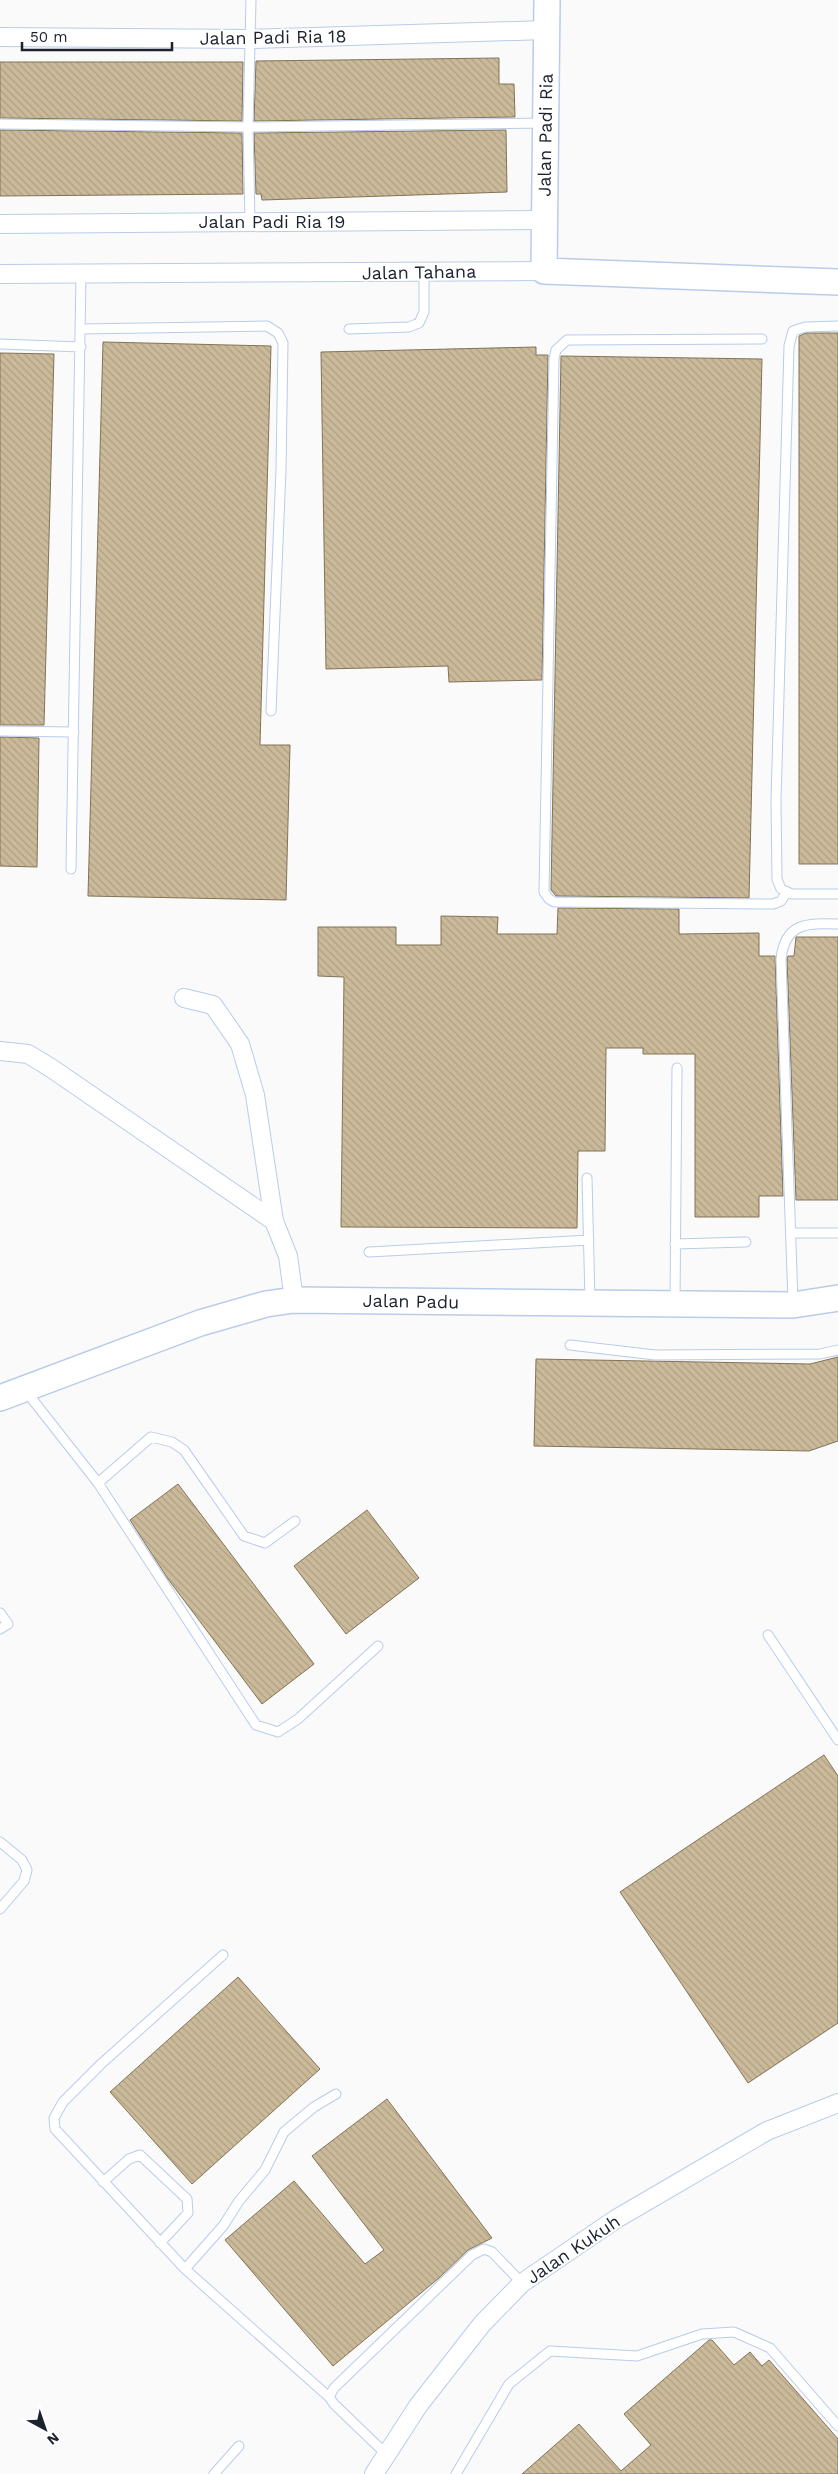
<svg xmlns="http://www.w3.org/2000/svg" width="838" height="2474" font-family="'Work Sans',sans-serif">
<defs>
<pattern id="building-back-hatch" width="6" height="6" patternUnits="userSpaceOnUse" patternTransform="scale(1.25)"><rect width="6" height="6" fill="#cbba9a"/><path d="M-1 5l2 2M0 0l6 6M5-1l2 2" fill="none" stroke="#aea085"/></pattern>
</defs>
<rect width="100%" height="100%" fill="#fafafa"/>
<path fill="url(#building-back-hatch)" stroke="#837355" d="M499,58V84H514L515,117L254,121L256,61Z
M0,62H243L242,121L0,118Z
M0,130L242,133L243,194L0,196Z
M506,130L507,192L262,200L261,194H256L254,133Z
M806,333H838V864H799V336Z
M103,342L271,346L260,745H290L286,900L88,896Z
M536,347V355H548L542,680L449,682L448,666L326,669L321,352Z
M0,353L54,354L44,725H0Z
M561,356L762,359L749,898L556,896L551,890Z
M0,737L39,738L37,867L0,866Z
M558,908L679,909V934L759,933V956H775L783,1196H759V1217H695V1054H643V1048H606L605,1151H578L577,1228L341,1227L344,977L318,976V927H396V945H441V916L498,917L497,934H557Z
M796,937H838V1200H796L787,959L788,956H794Z
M838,1357V1441L809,1451L534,1446L536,1359L810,1364Z
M178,1484L314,1664L262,1704L168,1579L130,1520Z
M367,1510L419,1578L346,1634L294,1566Z
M824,1755L838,1776V2023L748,2083L620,1892Z
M238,1977L320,2069L192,2184L110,2092Z
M387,2099L492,2238L468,2250L439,2278L333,2366L225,2240L294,2181L365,2264L384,2250L312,2156Z
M709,2340H712L734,2365L750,2352L762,2366L769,2360L838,2439V2474H522L579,2424L621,2471L651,2445L624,2414Z"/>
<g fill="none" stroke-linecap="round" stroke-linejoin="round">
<g stroke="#b9ccea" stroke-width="11">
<path id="lane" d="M0,124L248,127L545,123
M250,221L248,127L251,0
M838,326L805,327L793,331L789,346L776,800L777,879L781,889L792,894H838
M81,329L267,326L278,333L283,343L281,470L271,711
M349,329L409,327L419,323L424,312V271
M762,339L567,340L556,350L554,359L544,892L549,899L554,902L773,904L781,901L786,893
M0,344L81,347
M0,731L74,732
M71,869L81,275
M587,1178L590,1301
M791,1233H838
M675,1244L746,1242
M369,1252L589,1240
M675,1302L677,1068
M793,1302L781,959C785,923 806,923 838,924
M570,1345L655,1355L820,1354L838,1350
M25,1390L98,1483L256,1725L278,1732L298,1719L378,1646
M98,1483L151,1437L172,1442L184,1450L244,1536L265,1543L295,1521
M0,1613L8,1624L0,1629
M768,1635L838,1740
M0,1842L22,1860L27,1870L24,1881L0,1909
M223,1955L101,2064L63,2102L54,2118L55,2129L185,2269L329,2397
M103,2182L129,2159L140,2155L187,2199L188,2213L160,2243
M185,2269L223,2226L239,2201L265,2170L284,2132L314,2107L336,2094
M387,2455L334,2404L329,2397L334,2388L472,2255L484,2249L492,2252L522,2283
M214,2474L239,2446
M456,2474L509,2384L550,2351L637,2356L702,2334L734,2332L770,2348L838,2426"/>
</g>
<g stroke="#b9ccea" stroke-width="20">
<path id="street" d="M0,37L250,39L546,30
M0,224L544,220
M0,274L544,271
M184,998L213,1005L240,1044L255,1095L274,1221L288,1256L294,1300
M0,1051L28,1054L51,1068L274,1221
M374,2474L418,2406L482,2324L522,2283L616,2219L767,2131L838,2103"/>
</g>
<g stroke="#b9ccea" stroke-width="28">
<path id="secondary" d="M547,0L544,271L838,282
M0,1398L200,1323L266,1304L294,1300L793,1305L838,1298"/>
</g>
<use href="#lane" stroke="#fff" stroke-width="9"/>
<use href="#street" stroke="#fff" stroke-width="18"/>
<use href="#secondary" stroke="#fff" stroke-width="25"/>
</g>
<g text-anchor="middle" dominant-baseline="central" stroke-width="4" stroke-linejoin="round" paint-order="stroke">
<g font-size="18" fill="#1c232e" stroke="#fff">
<text transform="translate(273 37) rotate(-1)">Jalan Padi Ria 18</text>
<text transform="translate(545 135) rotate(-89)">Jalan Padi Ria</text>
<text x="272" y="221">Jalan Padi Ria 19</text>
<text transform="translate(419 272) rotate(-1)">Jalan Tahana</text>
<text transform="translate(411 1301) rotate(1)">Jalan Padu</text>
<text transform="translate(573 2249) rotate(-34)">Jalan Kukuh</text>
</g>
</g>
<g transform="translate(45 2429) rotate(140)" stroke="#ffffff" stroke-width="4" paint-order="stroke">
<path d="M0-4L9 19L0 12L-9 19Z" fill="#1c232e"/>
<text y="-8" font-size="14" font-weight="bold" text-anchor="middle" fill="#1c232e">N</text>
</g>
<path d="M22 42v8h150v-8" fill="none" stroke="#1c232e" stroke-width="2.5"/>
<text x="30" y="42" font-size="15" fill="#1c232e" stroke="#ffffff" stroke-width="4" paint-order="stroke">50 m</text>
</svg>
